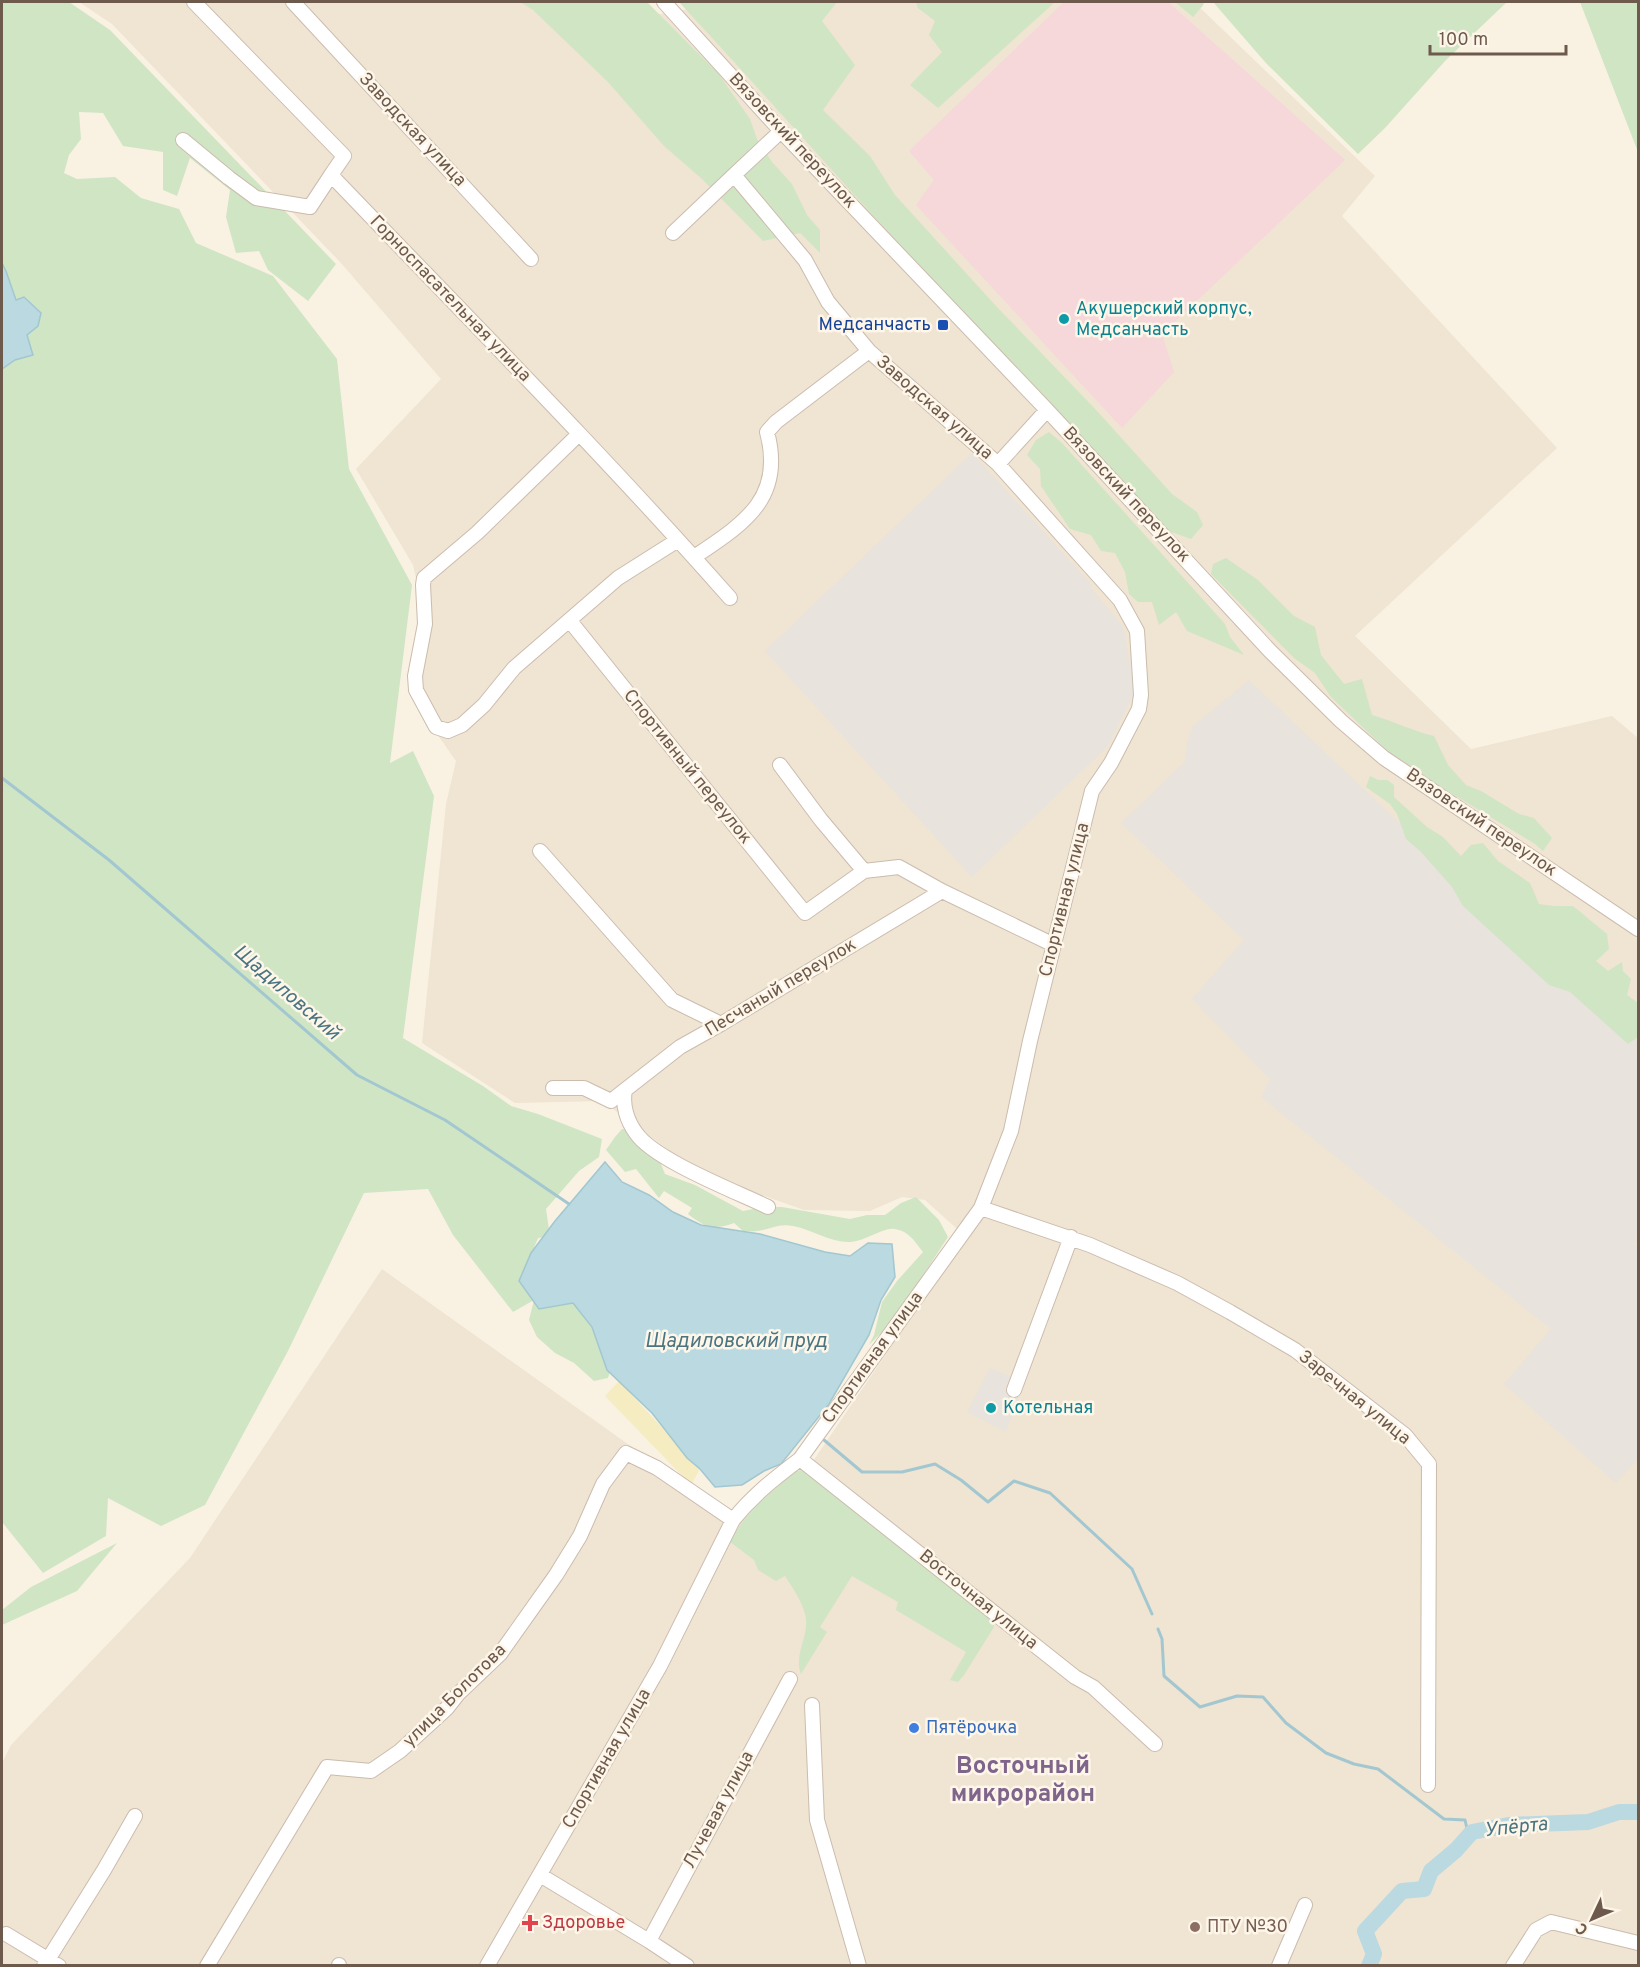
<svg xmlns="http://www.w3.org/2000/svg" width="1640" height="1967" font-family="Overpass,sans-serif">
<rect width="100%" height="100%" fill="#f9f2e3"/>
<path fill="#f0e4d2" d="M79,2H597L616,22L727,2H1194L1375,176L1342,216L1557,448L1355,636L1471,749L1612,716L1638,738V1965L2,1966V1763L11,1745L190,1558L382,1269L733,1519L809,1467L966,1237L925,1200L902,1197L870,1211L804,1210L700,1173L602,1101L515,1103L422,1043L446,804L456,761L411,697L423,608L413,565L356,469L441,379L341,263L112,24Z"/>
<path fill="#e9e3dd" d="M972,453L1092,585L1091,588L1123,626L1135,692L1108,746L972,877L765,651Z
M1249,680L1415,838L1631,1039H1638V1240L1635,1244L1638,1247V1459L1616,1483L1504,1384L1551,1329L1261,1097L1270,1079L1192,999L1244,940L1121,823L1185,762L1187,743L1193,726Z
M990,1368L1024,1382L1006,1432L967,1412Z"/>
<path fill="#f6d7da" d="M1064,2H1168L1345,160L1162,334L1174,372L1122,428L916,205L934,180L909,151Z"/>
<path fill="#d0e5c4" d="M2,2H69L110,30L336,264L308,301L268,270L259,251L236,253L226,217L230,190L190,158L177,196L163,190V152L123,146L103,113L79,112L81,139L69,155L64,173L77,179L115,177L141,198L179,209L196,243L273,276L337,359L349,469L412,585L390,763L413,751L434,796L403,1038L483,1086L511,1106L538,1114L602,1139L599,1157L579,1171L546,1209L550,1236L538,1238L527,1264L564,1289L616,1352L608,1378L594,1381L574,1363L555,1353L537,1337L529,1320L534,1300L513,1312L453,1235L428,1189L364,1193L288,1351L205,1505L161,1526L108,1498L106,1536L43,1573L2,1522Z
M520,2H647L718,73L750,119L757,139L772,162L792,184L807,215L820,230V253L800,233L763,241L702,179L664,146L608,82L533,10Z
M679,2H837L822,21L855,65L823,110L870,156L895,195L996,306L1097,411L1172,494L1197,512L1203,525L1191,539L1166,530L1100,463L1094,450C950,306 817,151 679,2Z
M916,2H1055L938,108L910,85L942,52L929,35L935,21L918,8Z
M1175,2H1202L1204,4L1193,17Z
M1213,2H1507L1446,60L1385,128L1358,154L1265,62Z
M1580,2H1638V152Z
M1049,432L1062,443L1225,624L1230,637L1244,655L1187,631L1176,612L1159,625L1152,602H1138L1129,594L1125,572L1115,553L1101,551L1091,535L1070,529L1041,486L1040,469L1027,455L1036,440Z
M1226,558L1258,580L1294,616L1315,627L1321,655L1344,684L1362,679L1372,715C1393,721 1413,731 1434,736L1448,765L1466,785L1481,791L1519,814L1534,818L1552,838L1543,851L1535,844L1398,761L1331,697L1315,673L1294,658L1211,574L1213,564Z
M1370,776L1378,780H1387L1394,785V797L1427,827L1443,837L1461,856L1471,845L1483,843L1498,861L1530,883L1539,904L1554,906H1573L1607,934L1609,949L1596,961L1608,971L1622,962L1623,971L1631,979L1627,995L1638,1003V1037L1628,1044L1570,992L1549,985L1463,906L1452,887L1421,852L1406,839L1397,814L1390,804L1366,787Z
M622,1129L634,1130L657,1154L665,1174L695,1185L743,1211L764,1207H782L850,1219L867,1215H885L901,1203L916,1197L939,1220L948,1237L893,1321L869,1345L874,1335L882,1302L897,1281L923,1252C915,1242 909,1231 895,1229C883,1227 866,1241 851,1242C830,1243 814,1230 793,1226C777,1223 770,1230 757,1231C752,1232 747,1231 743,1231L734,1223C714,1231 704,1227 688,1214L692,1208L664,1191L659,1198L636,1169L625,1172L606,1150L615,1137Z
M802,1470L811,1473L986,1613L994,1621V1627L964,1675L958,1682L950,1680L966,1652L896,1610L898,1602L852,1576L820,1627L827,1632L801,1674C793,1654 811,1634 805,1614C802,1601 792,1587 785,1576L776,1581L758,1570L754,1560L730,1542C746,1511 770,1493 796,1471Z
M117,1543L77,1591L2,1625V1610L31,1587Z"/>
<path fill="#f5ecc1" d="M619,1381L700,1469L691,1485L605,1396Z"/>
<path fill="#bad9e0" stroke="#a2c7d1" stroke-width="1.5" d="M2,263L6,271L16,300L24,297L41,313L38,326L27,335L33,355L15,360L2,369Z
M605,1162L622,1182L649,1195L673,1212L701,1225L760,1234L825,1252L850,1256L868,1243L892,1244L895,1277L881,1300L869,1335L829,1404L781,1464L764,1471L742,1485L715,1487L700,1469L687,1458L652,1413L607,1370L592,1327L573,1303L539,1309L519,1281L531,1253L555,1221Z"/>
<g fill="none" stroke-linecap="round" stroke-linejoin="round">
<path stroke="#a2c7d1" stroke-width="3" d="M2,778L109,860L357,1075L445,1120L569,1204
M824,1440L862,1472H902L935,1464L961,1480L988,1502L1014,1481L1050,1493L1132,1569L1152,1614
M1158,1629L1162,1639L1164,1676L1200,1707L1237,1696L1263,1697L1286,1723L1326,1753L1354,1764L1378,1769L1444,1819L1465,1820L1469,1837"/>
<path stroke="#bad9e0" stroke-width="16" d="M1369,1966L1374,1954L1365,1931L1402,1891L1424,1889L1431,1871L1456,1850L1472,1832L1509,1825L1588,1822L1619,1812H1638"/>
<g stroke="#cbbcae" stroke-width="16">
<path id="minor" d="M194,2L344,156L331,175C465,315 602,453 730,598
M293,2L531,259
M664,2L781,131L1047,410L1270,651L1341,721L1384,758L1638,929
M781,131L734,175L805,260L828,302L869,351L998,464
M183,140L229,178L256,198L310,207L331,175
M673,233L734,175
M579,434L477,533L424,578L423,585L425,624L415,676L416,690L436,727L448,731L462,725L484,705L514,668L618,578L678,540
M694,557C743,524 785,499 767,432L776,422L869,351
M570,621L805,913L864,871L899,867L942,891L1054,945
M780,765L821,820L864,871
M540,851L672,1000L721,1024
M553,1088H584L611,1101L625,1090C622,1105 627,1121 636,1133C654,1160 737,1192 768,1207
M625,1090L680,1047L721,1024L942,891
M981,1208L1090,1245L1177,1283L1230,1312L1295,1350L1405,1435L1429,1464L1428,1785
M1014,1390L1071,1237
M800,1459L1075,1677L1093,1687L1155,1744
M812,1705L817,1820L859,1966
M540,1875L649,1941L687,1966
M6,1934L59,1966
M649,1941L790,1679
M44,1966L104,1870L135,1816
M207,1966L327,1767L371,1771L400,1751L447,1708L458,1694L500,1654L556,1575L580,1536L603,1484L626,1453L657,1468L733,1520
M339,1966V1965
M487,1966L660,1666L733,1520C753,1495 775,1478 800,1459L981,1208L1011,1131L1030,1041L1092,791L1111,763L1139,709L1141,695L1137,631L1120,600L998,464L1047,410
M1279,1966L1305,1905
M1513,1966L1536,1930L1551,1922L1638,1943"/>
</g>
<use href="#minor" stroke="#fff" stroke-width="14"/>
</g>
<g fill="#0f9aa8" stroke="#fdf6e9" stroke-width="2">
<circle cx="1064" cy="319" r="6"/>
<circle cx="991" cy="1408" r="6"/>
</g>
<rect fill="#1a4fb4" stroke="#fdf6e9" stroke-width="2" x="937" y="319" width="12" height="12" rx="3"/>
<circle fill="#3f7fe0" stroke="#fdf6e9" stroke-width="2" cx="914" cy="1728" r="6"/>
<path fill="#e0444e" stroke="#fdf6e9" stroke-width="2" d="M527 1914h6v6h6v6h-6v6h-6v-6h-6v-6h6z"/>
<circle fill="#8d6e63" stroke="#fdf6e9" stroke-width="2" cx="1195" cy="1927" r="6"/>
<g text-anchor="middle" dominant-baseline="central" stroke-width="5" stroke-linejoin="round" paint-order="stroke">
<g font-size="18" fill="#6e5a4c" stroke="#fdf6e9">
<text transform="translate(412 130) rotate(47)">Заводская улица</text>
<text transform="translate(792 141) rotate(47)">Вязовский переулок</text>
<text transform="translate(450 299) rotate(46)">Горноспасательная улица</text>
<text transform="translate(934 408) rotate(41)">Заводская улица</text>
<text transform="translate(1126 495) rotate(47)">Вязовский переулок</text>
<text transform="translate(687 767) rotate(51)">Спортивный переулок</text>
<text transform="translate(1481 823) rotate(34)">Вязовский переулок</text>
<text transform="translate(1065 900) rotate(-76)">Спортивная улица</text>
<text transform="translate(781 988) rotate(-31)">Песчаный переулок</text>
<text transform="translate(873 1358) rotate(-54)">Спортивная улица</text>
<text transform="translate(1354 1398) rotate(39)">Заречная улица</text>
<text transform="translate(978 1600) rotate(39)">Восточная улица</text>
<text transform="translate(455 1696) rotate(-45)">улица Болотова</text>
<text transform="translate(607 1759) rotate(-60)">Спортивная улица</text>
<text transform="translate(719 1810) rotate(-62)">Лучевая улица</text>
</g>
<g font-size="18" fill="#0d838f" stroke="#fdf6e9" text-anchor="start">
<text x="1076" y="309">Акушерский корпус,<tspan x="1076" dy="21">Медсанчасть</tspan></text>
<text x="1003" y="1408">Котельная</text>
</g>
<g font-size="18" fill="#164399" stroke="#fdf6e9" text-anchor="end">
<text x="931" y="325">Медсанчасть</text>
</g>
<g font-size="18" fill="#366cbe" stroke="#fdf6e9" text-anchor="start">
<text x="926" y="1728">Пятёрочка</text>
</g>
<g font-size="18" fill="#be3a42" stroke="#fdf6e9" text-anchor="start">
<text x="542" y="1923">Здоровье</text>
</g>
<g font-size="18" fill="#785e54" stroke="#fdf6e9" text-anchor="start">
<text x="1207" y="1927">ПТУ №30</text>
</g>
<g font-size="20" font-style="italic" fill="#497480" stroke="#fdf6e9">
<text transform="translate(286 993) rotate(41)">Щадиловский</text>
<text x="736" y="1342">Щадиловский пруд</text>
<text transform="translate(1516 1828) rotate(-6)">Упёрта</text>
</g>
<g font-size="24" font-weight="bold" fill="#7f648b" stroke="#fdf6e9">
<text x="1023" y="1767">Восточный<tspan x="1023" dy="28">микрорайон</tspan></text>
</g>
</g>
<rect width="1640" height="1967" fill="none" stroke="#6e5a4c" stroke-width="6"/>
<g transform="translate(1592 1919) rotate(226)" stroke="#fdf6e9" stroke-width="4.5" paint-order="stroke">
<path d="M0-4.5L10 22L0 15L-10 22Z" fill="#6e5a4c"/>
<text y="-9" font-size="16" font-weight="bold" text-anchor="middle" fill="#6e5a4c">С</text>
</g>
<path d="M1430 45v9h136v-9" fill="none" stroke="#6e5a4c" stroke-width="3"/>
<text x="1439" y="45" font-size="18" fill="#6e5a4c" stroke="#fdf6e9" stroke-width="4.5" paint-order="stroke">100 m</text>
</svg>
